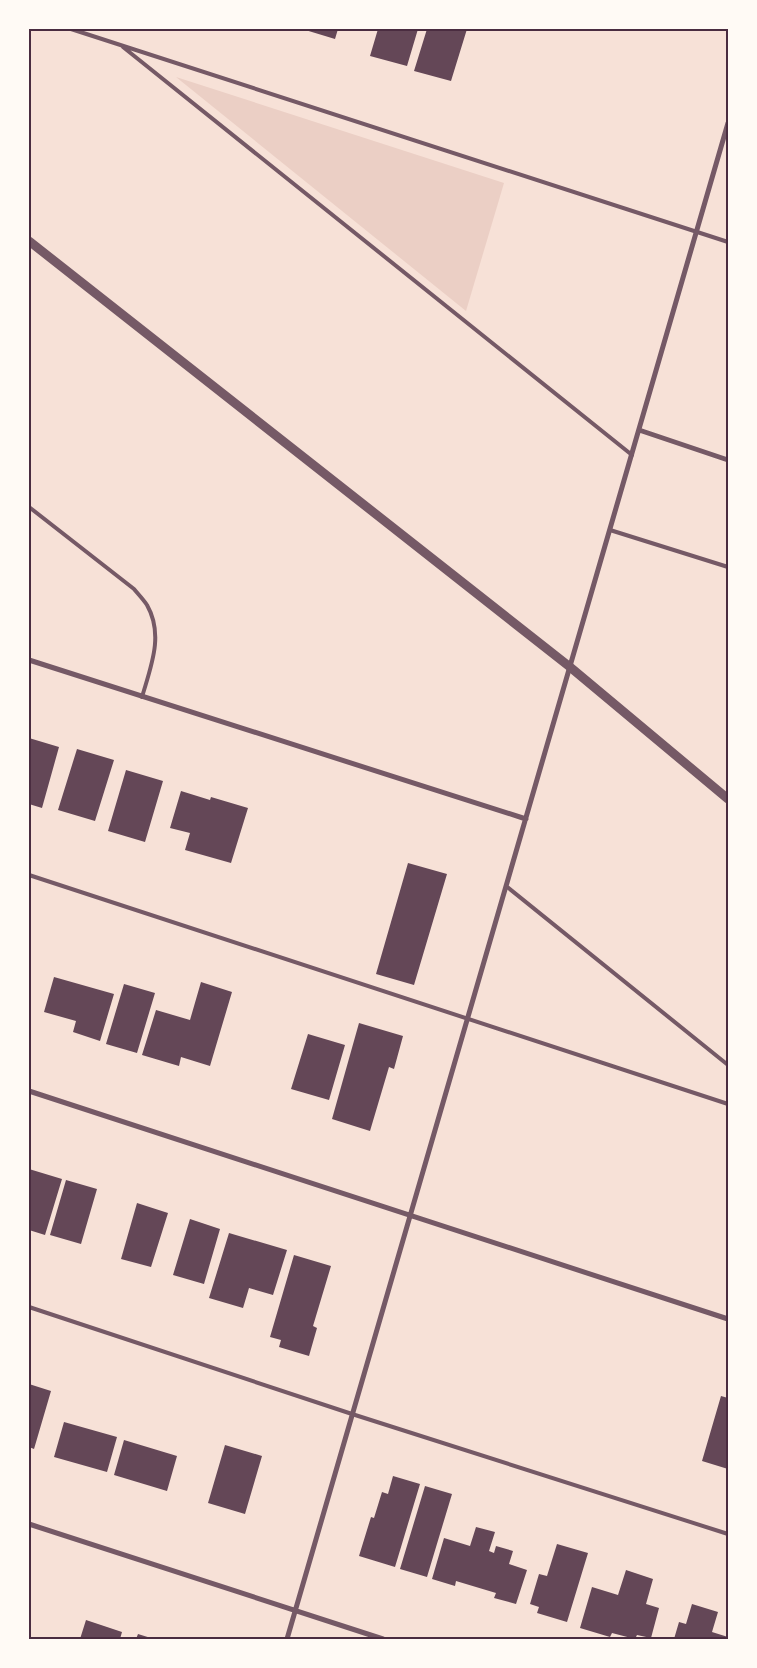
<svg xmlns="http://www.w3.org/2000/svg" width="757" height="1668" font-family="Quicksand,sans-serif">
<rect width="100%" height="100%" fill="#f7e1d7"/>
<path fill="#ebcfc5" d="M176,77L504,183L466,311Z"/>
<path fill="#644757" d="M302,29H338L335,39Z
M378,29H418L407,66L370,56Z
M427,29H467L451,81L414,71Z
M29,738L59,747L42,808L29,804Z
M77,749L114,760L95,821L58,810Z
M126,770L163,781L145,842L108,831Z
M181,791L210,800L211,797L248,808L231,863L185,850L190,833L170,828Z
M408,863L447,874L414,985L376,974Z
M54,977L114,994L100,1041L73,1032L76,1021L44,1012Z
M201,982L232,992L210,1066L181,1057L179,1066L142,1055L156,1010L190,1020Z
M124,984L155,993L137,1053L106,1044Z
M359,1023L403,1036L394,1069L389,1067L370,1131L332,1119Z
M308,1034L345,1045L329,1100L291,1089Z
M29,1169L62,1179L45,1235L29,1230Z
M66,1180L97,1189L81,1244L50,1235Z
M137,1203L168,1213L151,1267L121,1259Z
M190,1219L220,1229L204,1284L173,1275Z
M229,1233L287,1250L273,1295L249,1288L243,1308L209,1298Z
M294,1255L331,1266L313,1326L317,1328L309,1356L279,1347L281,1340L270,1337Z
M29,1384L51,1391L34,1449L29,1447Z
M721,1396L728,1398V1469L702,1461Z
M64,1422L117,1437L107,1472L54,1457Z
M124,1440L177,1456L167,1491L114,1475Z
M225,1445L262,1456L245,1514L208,1503Z
M393,1476L420,1484L395,1567L359,1556L371,1517L374,1518L382,1492L388,1494Z
M425,1486L452,1494L427,1577L400,1569Z
M476,1527L495,1532L489,1551L494,1553L496,1546L513,1551L509,1564L527,1570L516,1604L494,1598L496,1593L456,1581L455,1586L432,1579L444,1538L470,1546Z
M557,1544L588,1553L567,1622L537,1613L539,1607L530,1604L539,1574L547,1576Z
M626,1570L653,1579L646,1604L659,1608L651,1638L637,1635L635,1639L612,1633L610,1637L580,1628L592,1587L618,1595Z
M692,1604L718,1612L712,1632L728,1637V1639H674L679,1622L686,1624Z
M86,1620L122,1632L120,1639H80Z
M138,1634L154,1639H136Z"/>
<g fill="none" stroke-linecap="round" stroke-linejoin="round">
<path stroke="#755966" stroke-width="4" d="M71,29L728,242
M123,47L632,455
M29,507L134,589C138,594 143,599 147,605C164,635 151,666 142,697
M610,530L728,567
M29,875L728,1104
M506,886L728,1065
M29,1307L352,1414L728,1534"/>
<path stroke="#755966" stroke-width="5" d="M639,430L728,460
M29,660L526,819
M29,1091L728,1319
M29,1524L383,1639
M287,1639L728,123"/>
<path stroke="#755966" stroke-width="9" d="M29,241L570,667L728,799"/>
</g>
<rect width="757" height="1668" fill="none" stroke="#fffaf5" stroke-width="60"/>
<rect x="30" y="30" width="697" height="1608" fill="none" stroke="#4a2c40" stroke-width="2"/>
</svg>
